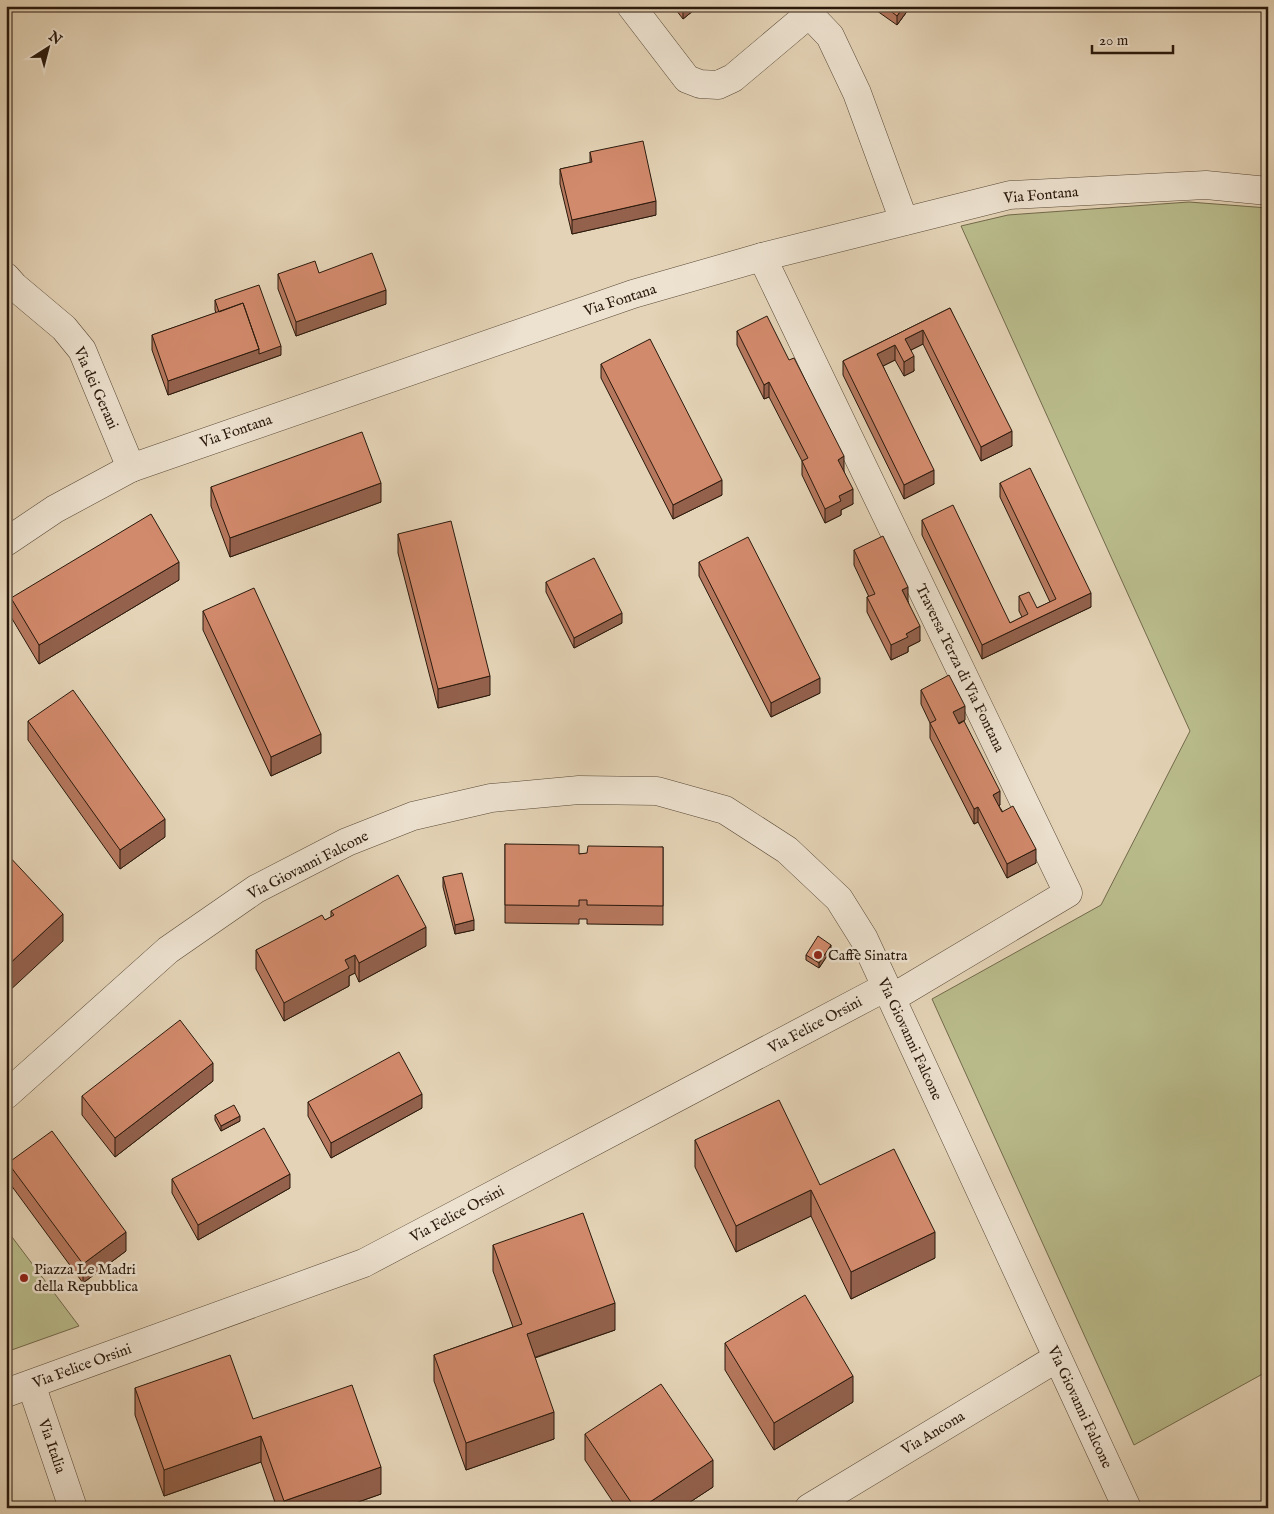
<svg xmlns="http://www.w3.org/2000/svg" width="1274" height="1514" font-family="'IM FELL English',serif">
<rect width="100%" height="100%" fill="#e4d3b6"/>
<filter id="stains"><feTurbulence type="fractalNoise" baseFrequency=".004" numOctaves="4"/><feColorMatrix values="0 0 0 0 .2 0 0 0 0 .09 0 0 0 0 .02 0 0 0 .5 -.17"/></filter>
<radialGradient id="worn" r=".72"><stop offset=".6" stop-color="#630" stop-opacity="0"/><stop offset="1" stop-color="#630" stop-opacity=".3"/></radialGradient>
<path fill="#b9bb8b" stroke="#726a4c" d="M1189,202L1268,208V1371L1134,1445L932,999L1101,905L1190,731L961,226L1008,215Z
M6,1229L79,1326L6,1352Z"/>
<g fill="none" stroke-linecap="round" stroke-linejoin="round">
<g stroke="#584836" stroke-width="29">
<path id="minor" d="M631,6L687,79L700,84L718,85L733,78L809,14
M807,6L809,14L830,36L857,93L904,221
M762,257L1068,893L892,998
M6,277L14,286L64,328L82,350L131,468
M6,1095L168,950L256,889L347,842L413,816L491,798L579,790L657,791L725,810L787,850L839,899L864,939L1127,1508
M31,1384L73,1508
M6,1393L364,1263L886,987
M809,1508L1057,1358"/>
</g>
<g stroke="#584836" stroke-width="29">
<path id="tertiary" d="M6,542L55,509L131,468L633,294L762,257L1010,195L1206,185L1268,191"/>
</g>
<use href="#minor" stroke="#ede2d0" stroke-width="28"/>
<use href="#tertiary" stroke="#ede2d0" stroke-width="28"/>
</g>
<path fill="#b5775d" stroke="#2a190c" d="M673,6H699L683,19Z
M870,6H911L897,25Z
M590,152L656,215L572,234L560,184V169L590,163Z
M319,273L386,304L296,336L278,289V274Z
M215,300L281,355L168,395L152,350V335L216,313L215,310Z
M950,308L1012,446L981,461L923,344L911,350L914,371L904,376L895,360L883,366L934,484L904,499L843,375V361Z
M737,331L844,471L853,504L841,510V515L825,523L802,475V461L769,397L764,399L737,345Z
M601,364L722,495L673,519L601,378Z
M1000,483L1091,607L982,659L922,535V520L1010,623L1022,617L1019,611V596L1037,608L1050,602L1000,497Z
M211,487L381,502L230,557L211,506Z
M398,534L490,695L438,708L398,553Z
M854,550L908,601L920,641L908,647V652L891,660L867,612V597H869L854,565Z
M699,562L820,693L771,717L699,576Z
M179,580L39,664L11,617V598Z
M546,582L622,623L574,648L546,592Z
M203,611L321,753L271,776L203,630Z
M921,690L965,720L959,723L1000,805L999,806L1036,863L1007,878L978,822L974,824L930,738V723L921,704Z
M28,721L165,837L120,869L28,740Z
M505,844L579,854L663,847V925L587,924V919H579V924L505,923Z
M443,877L474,930L455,934L443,887Z
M331,911L426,946L359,982L355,973L349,976V986L284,1021L256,969V950L325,920L331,917Z
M831,950L819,968L806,960V955Z
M213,1081L115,1157L82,1115V1096Z
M308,1102L422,1108L331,1158L308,1116Z
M215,1115L240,1121L221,1131L215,1120Z
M695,1140L820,1185L935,1258L851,1299L811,1216L736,1252L695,1167Z
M8,1163L126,1251L83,1283L8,1181Z
M172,1179L290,1188L198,1240L172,1193Z
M493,1245L615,1330L535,1358L554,1439L466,1470L434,1381V1355L513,1327L493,1271Z
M725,1343L853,1402L774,1450L725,1370Z
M135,1388L253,1419L381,1494L341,1508H277L261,1462L164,1496L135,1415Z
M585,1434L713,1487L681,1508H617L585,1460Z"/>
<path fill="#93614c" stroke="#2a190c" d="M686,6H699L683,19V9Z
M904,6H911L897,25V16Z
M656,201V215L572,234V220Z
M386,290V304L296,336V322Z
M923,330V344L905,353V339Z
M895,345V360L877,369V354Z
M281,346V355L168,395V381L259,349Z
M914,356V371L904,376V362Z
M769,382V397L764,399V385Z
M1012,431V446L981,461V447Z
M844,456V471L838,474V460Z
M934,470V484L904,499V485Z
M722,480V495L673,519V505Z
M381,483V502L230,557V538Z
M853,489V504L841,510V515L825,523V509L839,496Z
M179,562V580L39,664V645Z
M908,587V602L902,590Z
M1091,593V607L982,659V645Z
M622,613V623L574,648V638Z
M920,626V641L908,647V652L891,660V645L906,634Z
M490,676V695L438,708V689Z
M820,678V693L771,717V703Z
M965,706V720L953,726V712Z
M321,734V753L271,776V757Z
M1000,791V805L993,809V795Z
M978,807V822L974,824V809Z
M165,819V837L120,869V850Z
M1036,849V863L1007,878V864Z
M63,914V941L6,994V967Z
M474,920V930L455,934V925Z
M426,927V946L359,982V963Z
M831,945V950L819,968V963Z
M355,955V973L349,976V986L284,1021V1003L345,960Z
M213,1063V1081L115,1157V1138Z
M422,1094V1108L331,1158V1143Z
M240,1116V1121L221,1131V1126Z
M290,1174V1188L198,1240V1225Z
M811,1190V1216L736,1252V1226Z
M126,1232V1251L83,1283V1264Z
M935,1232V1258L851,1299V1272Z
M615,1303V1330L527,1360V1334Z
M853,1376V1402L774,1450V1423Z
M554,1412V1439L466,1470V1443Z
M261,1436V1462L164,1496V1470Z
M713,1460V1487L681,1508H641Z
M381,1467V1494L341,1508H284V1501Z"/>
<path fill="#d28a6c" stroke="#2a190c" d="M884,6H904L897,16Z
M643,141L656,201L572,220L560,169L592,162L590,152Z
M372,253L386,290L296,322L278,274L315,261L319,273Z
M259,285L281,346L259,354V349L243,303L219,312L215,300Z
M243,303L259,349L168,381L152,335Z
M950,308L1012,431L981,447L923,330L905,339L914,356L904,362L895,345L877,354L934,470L904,485L843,361Z
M767,316L789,360L794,358L844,456L838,460L853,489L839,496L841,501L825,509L802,461L808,458L769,382L764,385L737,331Z
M650,339L722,480L673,505L601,364Z
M362,432L381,483L230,538L211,487Z
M1030,468L1091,593L982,645L922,520L953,505L1010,623L1028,614L1019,596L1029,592L1037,608L1056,599L1000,483Z
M151,514L179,562L39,645L11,598Z
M451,521L490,676L438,689L398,534Z
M883,536L908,587L902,590L920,626L906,634L908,637L891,645L867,597L875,594L854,550Z
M748,537L820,678L771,703L699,562Z
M594,558L622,613L574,638L546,582Z
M254,588L321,734L271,757L203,611Z
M949,675L965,706L953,712L959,724L964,721L1000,791L993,795L1002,812L1013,806L1036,849L1007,864L978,807L974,809L930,723L936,720L921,690Z
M73,690L165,819L120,850L28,721Z
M505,844L579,845V854L587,853L588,846L663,847V906L587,905V900H579V906L505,905Z
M6,853L63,914L6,967Z
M462,873L474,920L455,925L443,877Z
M398,875L426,927L359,963L355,955L345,960L349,968L284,1003L256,950L322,915L325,920L334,915L331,911Z
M818,936L831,945L819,963L806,955Z
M180,1020L213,1063L115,1138L82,1096Z
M399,1052L422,1094L331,1143L308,1102Z
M779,1100L820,1185L894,1149L935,1232L851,1272L811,1190L736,1226L695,1140Z
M234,1105L240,1116L221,1126L215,1115Z
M264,1128L290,1174L198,1225L172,1179Z
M52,1131L126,1232L83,1264L8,1163Z
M583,1213L615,1303L527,1334L554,1412L466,1443L434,1355L522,1324L493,1245Z
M805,1295L853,1376L774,1423L725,1343Z
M230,1355L253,1419L352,1385L381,1467L284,1501L261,1436L164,1470L135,1388Z
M661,1384L713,1460L641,1508H635L585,1434Z
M1268,1504V1508H1262Z"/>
<g fill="#8f2418" stroke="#ede2d0" stroke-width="2">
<circle cx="818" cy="955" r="5"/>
<circle cx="24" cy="1278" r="5"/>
</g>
<g text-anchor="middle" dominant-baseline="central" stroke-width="5" stroke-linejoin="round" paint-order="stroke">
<g font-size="15" fill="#2a190c" stroke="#ede2d0">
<text transform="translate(1041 195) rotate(-5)">Via Fontana</text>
<text transform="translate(620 300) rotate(-18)">Via Fontana</text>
<text transform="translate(96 388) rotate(66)">Via dei Gerani</text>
<text transform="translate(236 431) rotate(-19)">Via Fontana</text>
<text transform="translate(960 668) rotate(64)">Traversa Terza di Via Fontana</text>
<text transform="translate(308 865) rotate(-27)">Via Giovanni Falcone</text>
<text transform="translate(815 1025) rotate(-28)">Via Felice Orsini</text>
<text transform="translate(910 1039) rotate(65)">Via Giovanni Falcone</text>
<text transform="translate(457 1214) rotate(-28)">Via Felice Orsini</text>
<text transform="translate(82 1366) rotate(-20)">Via Felice Orsini</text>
<text transform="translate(1080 1407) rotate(65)">Via Giovanni Falcone</text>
<text transform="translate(933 1433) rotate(-31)">Via Ancona</text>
<text transform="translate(52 1446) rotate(71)">Via Italia</text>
</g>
<g font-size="15" fill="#2a190c" stroke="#ede2d0" text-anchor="start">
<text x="828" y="955">Caffè Sinatra</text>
<text x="34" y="1269">Piazza Le Madri<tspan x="34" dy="17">della Repubblica</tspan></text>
</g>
</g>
<rect width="1274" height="1514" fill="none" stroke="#e4d3b6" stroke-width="25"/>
<rect x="8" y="8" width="1259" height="1499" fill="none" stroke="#2a190c" stroke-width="2.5"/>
<rect x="12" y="12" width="1249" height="1489" fill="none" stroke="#2a190c"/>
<g transform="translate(48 48) rotate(36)" stroke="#ede2d0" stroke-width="4" paint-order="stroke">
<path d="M0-4L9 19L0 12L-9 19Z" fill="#2a190c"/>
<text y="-8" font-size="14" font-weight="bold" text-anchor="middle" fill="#2a190c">N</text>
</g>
<path d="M1092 45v8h81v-8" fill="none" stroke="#2a190c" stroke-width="2.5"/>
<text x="1099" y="45" font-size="15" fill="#2a190c" stroke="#ede2d0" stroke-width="4" paint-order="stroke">20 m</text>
<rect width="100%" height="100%" filter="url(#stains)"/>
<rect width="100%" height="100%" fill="url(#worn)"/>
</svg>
